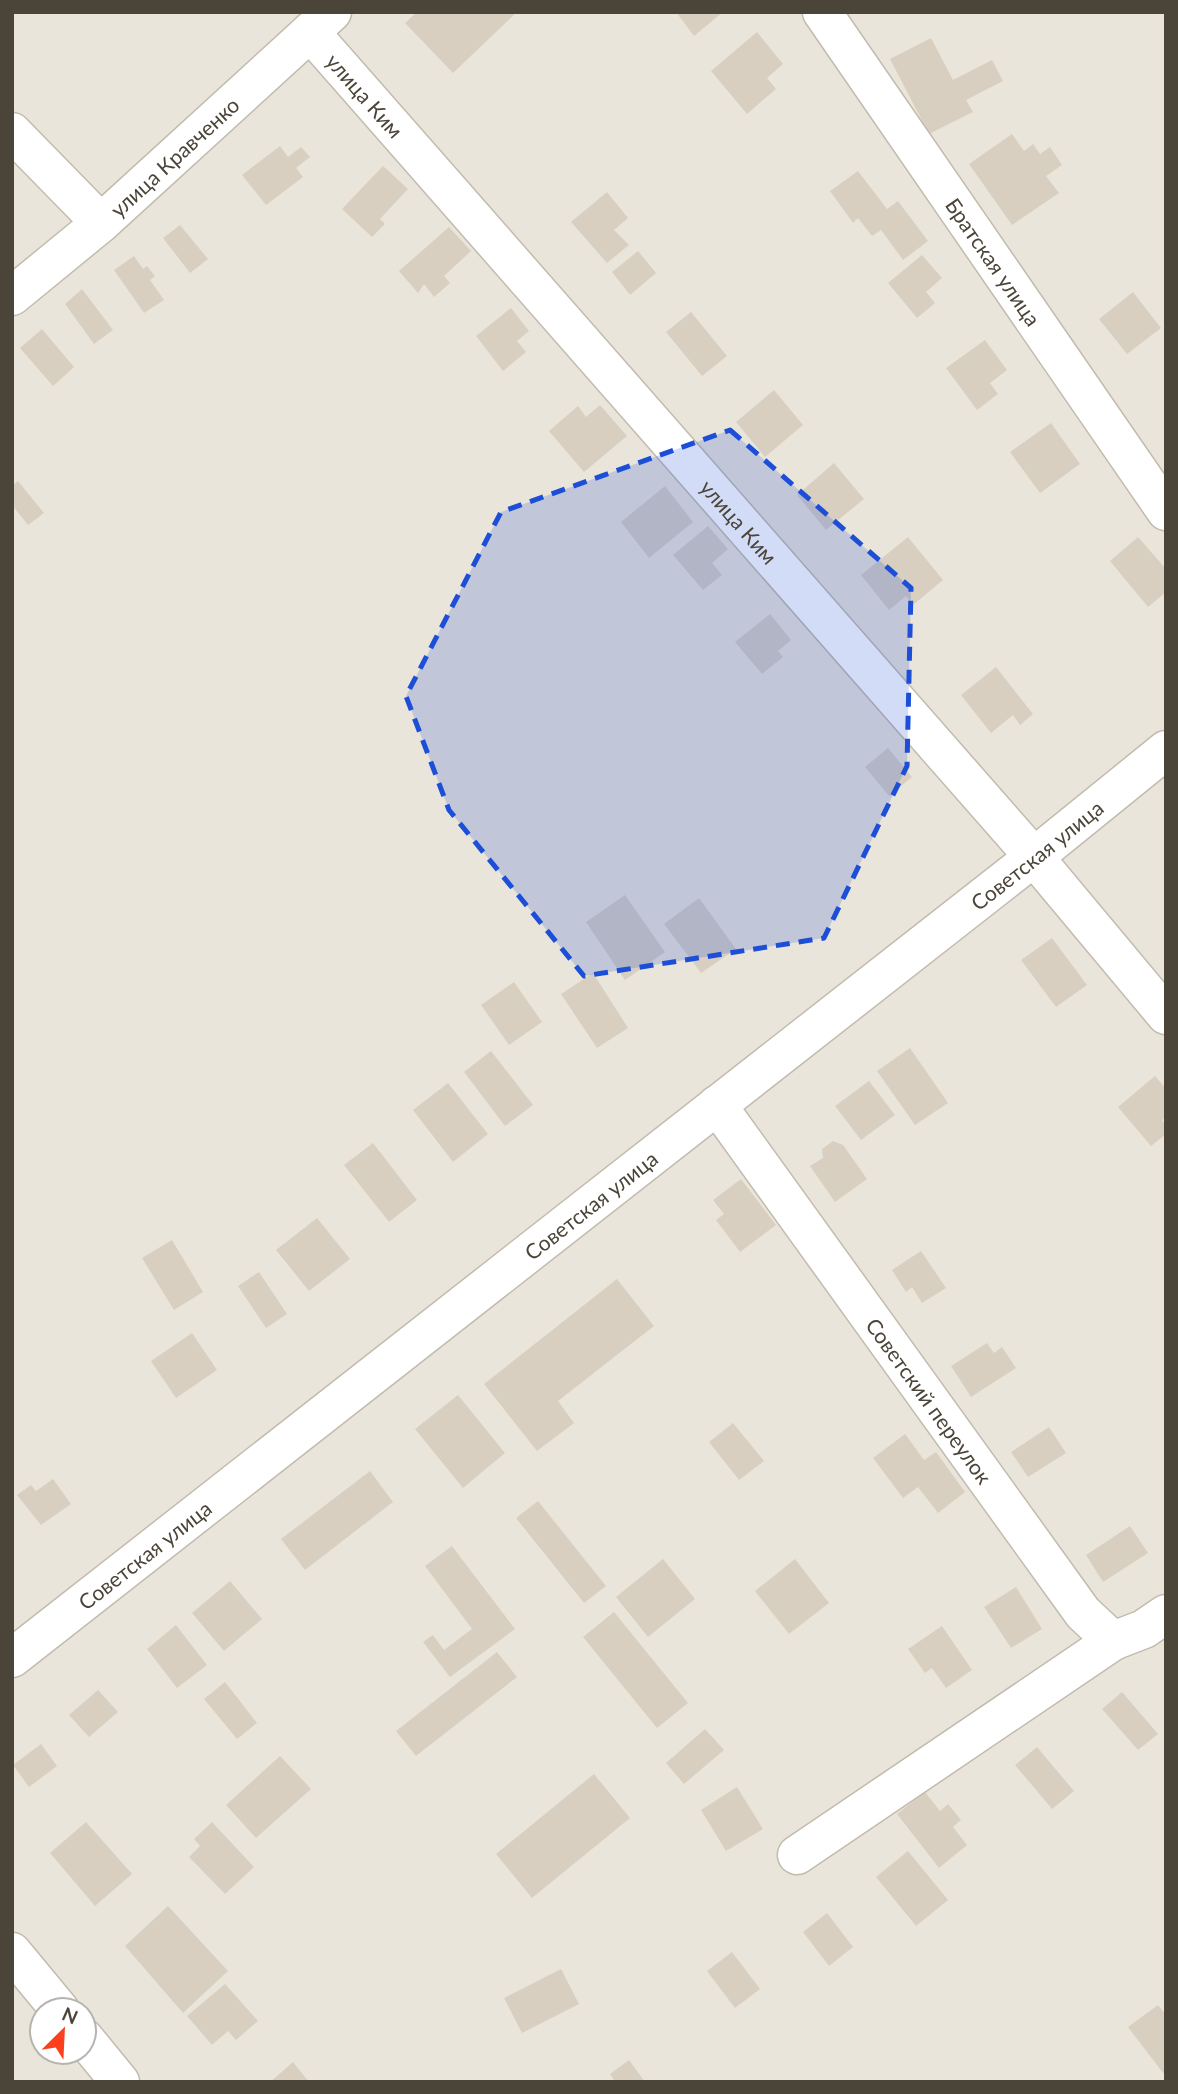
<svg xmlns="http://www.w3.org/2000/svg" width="1178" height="2094" font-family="Lato,sans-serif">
<rect width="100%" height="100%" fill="#f6f3ec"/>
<path fill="#eae5da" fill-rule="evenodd" d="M12,12H1166V2082H12ZM42,2010H84V2052H42Z"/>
<path fill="#d8cfc1" d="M417,12H517L453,73L405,23Z
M676,12H723L694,36Z
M757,32L783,64L767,78L776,89L747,114L711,71Z
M931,38L953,80L992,60L1003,81L966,100L973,112L929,134L890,59Z
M1012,134L1024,151L1033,144L1040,154L1050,147L1062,165L1046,176L1059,193L1012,225L969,164Z
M280,146L288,157L301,147L310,157L296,168L303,177L266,205L242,175Z
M383,166L408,189L380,219L385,224L372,237L342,209Z
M858,171L887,209L898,201L928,241L903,260L881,230L872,236L858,218L853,223L830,191Z
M607,192L628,218L614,230L629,245L607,263L571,222Z
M180,225L208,259L190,273L163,238Z
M449,227L471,251L444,276L450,283L434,297L424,284L418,293L399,271Z
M638,251L656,273L630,295L612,272Z
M922,255L942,278L926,292L935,303L917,318L888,283Z
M134,256L143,269L147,266L155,276L150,280L164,300L144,313L114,270Z
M82,289L113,330L94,344L65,304Z
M1133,292L1161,328L1127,354L1099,319Z
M511,308L529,331L517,341L526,352L503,371L476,336Z
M691,312L727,356L702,376L666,332Z
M42,329L74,367L53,386L20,348Z
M985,340L1007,370L990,383L998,394L977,410L946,368Z
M774,390L803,425L765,457L736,422Z
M600,405L627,436L584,472L549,431L578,406L586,417Z
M1051,423L1080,464L1040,493L1010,452Z
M834,463L864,499L826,530L797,495Z
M18,481L44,513L28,525L12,505V486Z
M665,486L693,522L649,558L621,522Z
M708,526L728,549L712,563L722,575L703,590L673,555Z
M908,537L943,580L913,605L906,596L889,610L861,575Z
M1138,537L1166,569V592L1148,607L1110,561Z
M770,614L791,640L778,651L783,657L762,674L735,642Z
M996,667L1033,714L1020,725L1013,715L991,733L961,695Z
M888,748L912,777L889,796L865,767Z
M625,895L665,952L625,980L586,922Z
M699,898L736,949L701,973L664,924Z
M1052,938L1087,985L1056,1007L1021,960Z
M593,973L628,1028L597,1048L561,994Z
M514,982L542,1022L509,1045L481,1005Z
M910,1048L948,1103L915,1125L877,1071Z
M491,1051L533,1105L505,1126L464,1072Z
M1155,1076L1166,1089V1117L1162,1120L1166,1125V1134L1151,1146L1118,1107Z
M869,1081L895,1115L861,1140L835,1106Z
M448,1083L488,1134L453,1162L413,1110Z
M833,1141L843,1145L867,1179L835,1202L810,1166L823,1158L822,1149Z
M373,1143L417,1200L389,1222L344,1165Z
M741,1179L776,1225L740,1252L716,1220L724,1214L713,1200Z
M317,1218L350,1259L309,1291L276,1250Z
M172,1240L203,1292L174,1310L142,1258Z
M921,1251L946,1288L922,1303L912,1287L906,1292L892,1270Z
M259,1272L287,1314L266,1328L238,1286Z
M617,1279L654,1326L558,1401L574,1423L537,1451L484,1384Z
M192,1333L217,1370L176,1398L151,1361Z
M987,1343L994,1353L1002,1347L1016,1368L971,1397L951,1366Z
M458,1395L505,1453L463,1488L415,1429Z
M733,1423L764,1461L739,1480L709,1442Z
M1049,1427L1066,1453L1028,1477L1011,1452Z
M905,1434L924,1460L936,1452L965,1492L938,1513L918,1487L903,1498L873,1458Z
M370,1471L393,1502L305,1570L281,1539Z
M53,1479L71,1504L41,1525L17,1495L31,1485L36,1491Z
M538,1501L606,1586L584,1603L516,1518Z
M1130,1526L1148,1553L1103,1582L1086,1555Z
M452,1546L515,1629L450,1677L423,1642L433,1635L444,1650L472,1629L425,1566Z
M663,1559L695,1599L648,1637L616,1597Z
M795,1559L829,1603L789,1634L755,1591Z
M230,1581L262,1619L224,1651L192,1613Z
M1016,1587L1042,1629L1011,1648L984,1607Z
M614,1612L688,1703L657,1728L583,1637Z
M176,1625L207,1665L177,1688L147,1649Z
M942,1626L972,1670L946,1688L932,1668L925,1673L908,1649Z
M497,1652L517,1677L416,1756L396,1731Z
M225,1682L257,1723L237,1739L204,1699Z
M98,1690L118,1712L89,1737L69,1715Z
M1122,1692L1158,1734L1138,1750L1102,1709Z
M705,1729L724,1750L684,1784L666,1763Z
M41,1744L57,1766L29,1787L13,1765Z
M1037,1747L1074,1791L1052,1809L1015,1765Z
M280,1756L311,1789L256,1838L226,1805Z
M594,1774L630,1818L532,1898L496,1854Z
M737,1787L763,1829L726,1851L701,1810Z
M925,1792L940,1811L948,1804L961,1820L953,1827L967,1845L939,1868L897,1814Z
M86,1822L132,1874L95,1906L50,1853Z
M212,1822L254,1867L225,1894L189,1857L200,1846L194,1839Z
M908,1851L948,1900L916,1926L876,1877Z
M168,1906L228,1971L183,2013L125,1946Z
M827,1913L853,1947L829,1966L803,1932Z
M732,1952L760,1989L735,2008L707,1971Z
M561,1969L579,2004L522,2033L504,1998Z
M225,1984L258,2021L236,2040L228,2031L212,2045L187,2016Z
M1158,2005L1166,2015V2072L1163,2073L1128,2027Z
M629,2060L645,2082H615L610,2074Z
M293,2062L309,2082H270Z"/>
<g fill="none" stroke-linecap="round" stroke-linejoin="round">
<g stroke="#c2bbae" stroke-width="41">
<g id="street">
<path id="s1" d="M822,12L1166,511"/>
<path id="s2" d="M310,32L1034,857L1166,1015"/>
<path d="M12,132L101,223"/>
<path id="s3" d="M12,296L101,223L332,12"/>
<path id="s4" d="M717,1105L1083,1613L1113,1641L1144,1629L1166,1614"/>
<path id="s5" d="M12,1658L1034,857L1166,750"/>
<path d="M797,1855L1113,1641"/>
<path d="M12,1952L60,2010"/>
<path d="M84,2038L120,2082"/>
</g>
</g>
<use href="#street" stroke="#fff" stroke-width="38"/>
</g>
<path fill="#1d4ed8" fill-opacity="0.2" stroke="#1d4ed8" stroke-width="5" stroke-dasharray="14 9" stroke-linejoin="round" d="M730,430L911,588L907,766L824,938L584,976L449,810L406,696L501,512Z"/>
<g text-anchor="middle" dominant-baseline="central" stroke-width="7" stroke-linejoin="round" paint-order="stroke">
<g font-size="21" fill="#4b4439" stroke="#fff">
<text stroke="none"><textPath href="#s2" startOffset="84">улица Ким</textPath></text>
<text stroke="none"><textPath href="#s3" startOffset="214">улица Кравченко</textPath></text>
<text stroke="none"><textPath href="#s1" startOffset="303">Братская улица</textPath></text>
<text stroke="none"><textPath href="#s2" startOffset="651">улица Ким</textPath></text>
<text stroke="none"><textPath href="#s5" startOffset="1302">Советская улица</textPath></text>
<text stroke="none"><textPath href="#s5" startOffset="735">Советская улица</textPath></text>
<text stroke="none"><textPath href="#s4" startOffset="364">Советский переулок</textPath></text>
<text stroke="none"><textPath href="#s5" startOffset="168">Советская улица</textPath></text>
</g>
</g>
<rect width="1178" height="2094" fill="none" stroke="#4b4439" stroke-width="28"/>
<g transform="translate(63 2031) rotate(24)"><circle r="33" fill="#ffffff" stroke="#b7b4b0" stroke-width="2"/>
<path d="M0-5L12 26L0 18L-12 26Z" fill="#fc3f1d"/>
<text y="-10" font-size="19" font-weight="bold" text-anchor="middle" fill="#4b4439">N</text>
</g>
</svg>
